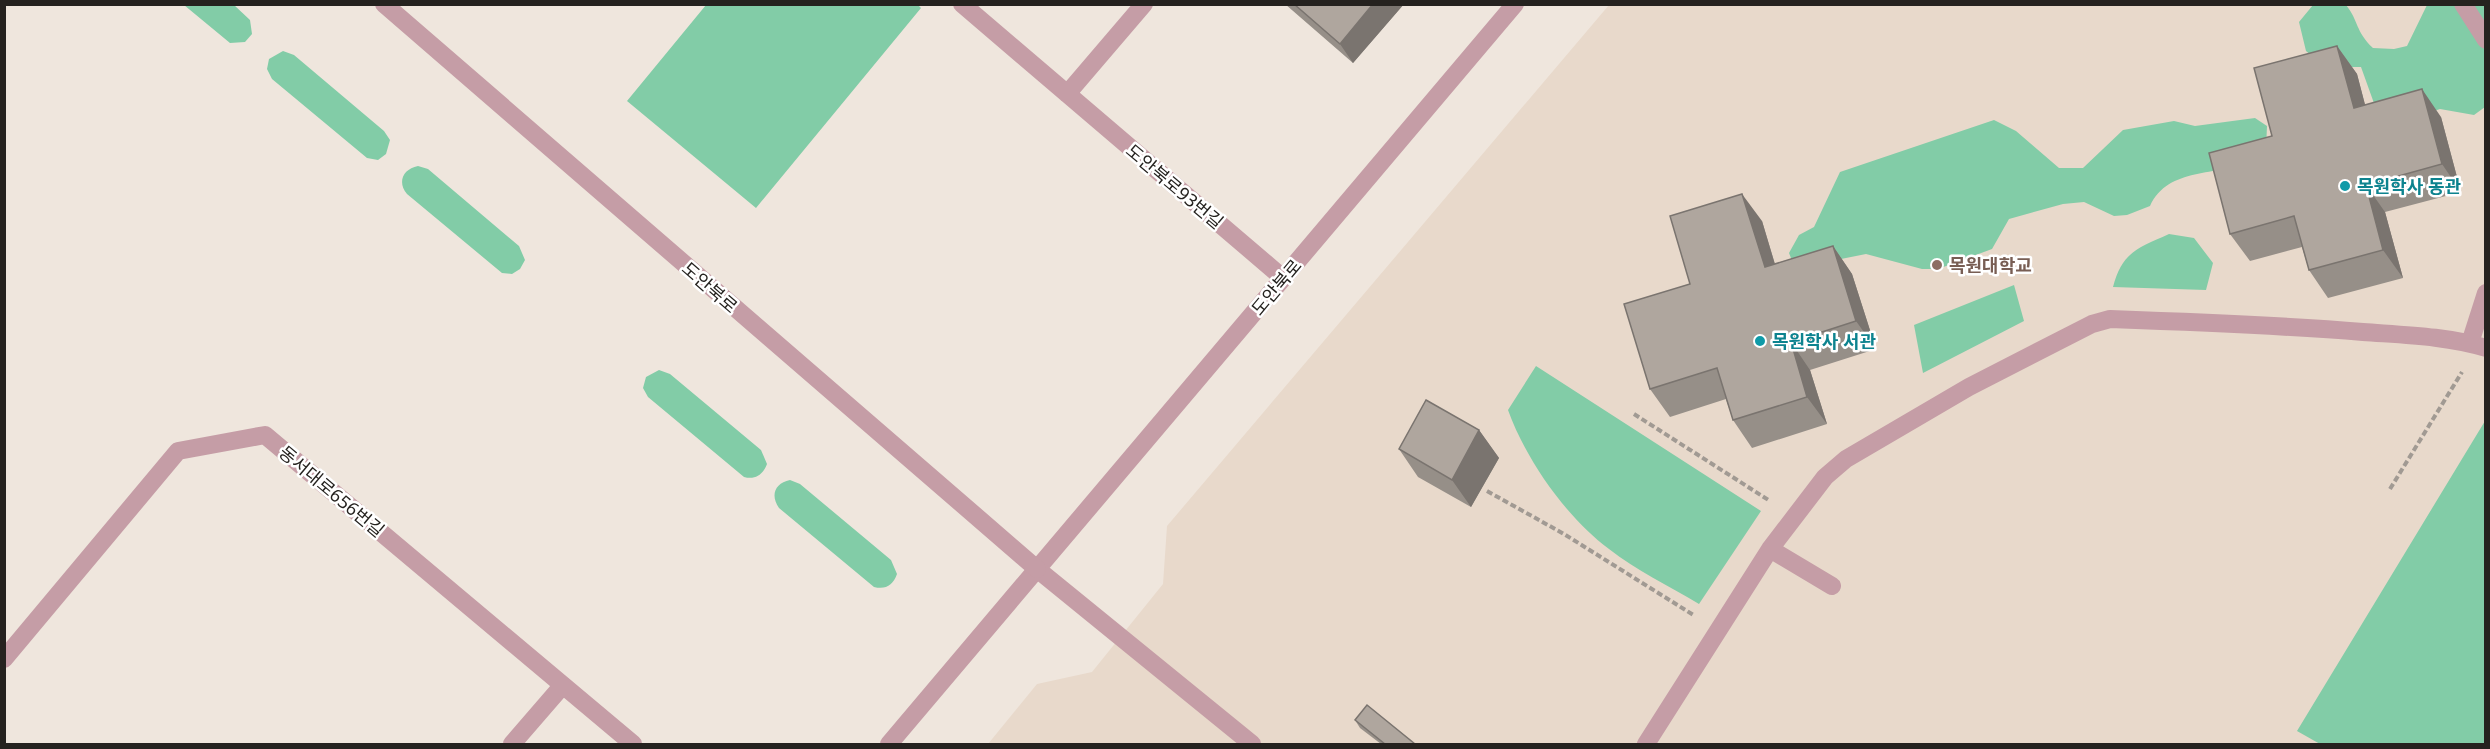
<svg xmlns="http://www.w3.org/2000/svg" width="2490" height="749" font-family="'Noto Sans','Noto Sans KR',sans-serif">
<rect width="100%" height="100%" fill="#efe6dd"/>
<path fill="#e8d9cb" d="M1609,5H2485V744H988L1037,684L1092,672L1163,584L1167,526Z"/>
<path fill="#82cca7" d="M184,5H234L250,20L252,34L245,42L230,43Z
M918,5L921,8L756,208L627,101L706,5Z
M2313,5H2346C2359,21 2355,31 2373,48L2394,49L2407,46L2427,5H2485V107L2474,115L2440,109L2419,116L2375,106L2361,67H2325L2306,51L2299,22Z
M283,51L294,55L384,131L390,140L386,154L378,160L367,158L272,79L267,69L269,59Z
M2255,118L2267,126L2266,149C2261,152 2256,158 2251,161C2217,177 2169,166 2150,206L2127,215L2114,216L2084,202L2063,204L2009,219L1992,249L1938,269H1922L1866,254L1806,266L1793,263L1789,253L1799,235L1814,227L1840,172L1994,120L2016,131L2059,168H2083L2123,130L2174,121L2195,126Z
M418,166L428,169L519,246L525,260L520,269L512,274L502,273L407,194C397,182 403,169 418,166Z
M2169,234L2194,238L2213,263L2206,290L2113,287C2122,252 2138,248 2169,234Z
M2014,285L2024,321L1923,373L1914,325Z
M1536,366L1761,511L1699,604C1669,586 1636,570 1609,549C1566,517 1526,460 1508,410Z
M659,370L670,374L761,450L767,464C763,475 755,480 744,477L648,397L643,388L646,377Z
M2485,421V744H2320L2297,731Z
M790,480L800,484L891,560L897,574C893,585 886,590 874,587L779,508C770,495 775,483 790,480Z"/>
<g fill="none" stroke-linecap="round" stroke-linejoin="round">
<path stroke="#a19a93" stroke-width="4" stroke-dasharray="6 3" stroke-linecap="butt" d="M1634,414L1770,501
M2390,489L2462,372
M1487,491L1564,534L1695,616"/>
<path stroke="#c59da6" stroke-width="18" d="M2463,4L2486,40
M2470,343L2486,293
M1770,549L1832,586
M1646,744L1770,549L1825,477L1846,459L1969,387L2092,324L2110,319C2195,322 2279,325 2363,332C2403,335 2447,336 2486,348"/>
<path stroke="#c59da6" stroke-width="18" d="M962,4L1283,278
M1067,94L1144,4
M1037,569L1252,744
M4,659L178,451L265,435L633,744
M512,744L563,685
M889,744L1515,4"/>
<path stroke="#c59da6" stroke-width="18" d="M384,4L1037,569"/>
</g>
<path fill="#968f88" d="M1285,4H1404L1353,63Z
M2337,46L2357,74L2365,105L2441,117L2461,192L2385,212L2403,278L2328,298L2309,270L2302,247L2250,261L2230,234L2272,136Z
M1762,221L1775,264L1833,246L1852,274L1876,349L1810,370L1827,424L1752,448L1733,420L1726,399L1670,417L1650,389L1690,284Z
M1479,430L1499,458L1471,507L1418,477L1399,449Z
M1355,720L1415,744H1381L1360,728Z"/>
<path fill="#7a746f" d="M1373,4H1404L1353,63L1340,44Z
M2337,46L2357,74L2373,135L2354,108Z
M2422,89L2441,117L2461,192L2442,164Z
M2366,185L2385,212L2403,278L2383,250Z
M1742,194L1762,221L1784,295L1765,267Z
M1833,246L1852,274L1876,349L1856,321Z
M1791,342L1810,370L1827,424L1807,397Z
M1479,430L1499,458L1471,507L1452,480Z"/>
<path fill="#afa69e" stroke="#7a746f" stroke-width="1.5" d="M1294,4H1373L1340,44Z
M2337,46L2354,108L2422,89L2442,164L2366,185L2383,250L2309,270L2294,216L2230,234L2209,153L2272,136L2254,68Z
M1742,194L1765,267L1833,246L1856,321L1791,342L1807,397L1733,420L1717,368L1650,389L1624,304L1690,284L1670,216Z
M1426,400L1479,430L1452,480L1399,449Z
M1367,705L1415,744H1385L1355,720Z"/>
<g fill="#0f9aa8" stroke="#fff" stroke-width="2">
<circle cx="2345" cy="186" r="6"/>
<circle cx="1760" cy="341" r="6"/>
</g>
<circle fill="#8d6e63" stroke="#fff" stroke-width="2" cx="1937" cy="265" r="6"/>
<g text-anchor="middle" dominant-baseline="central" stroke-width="5" stroke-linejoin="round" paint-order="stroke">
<g font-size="18" fill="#25221f" stroke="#fff">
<text transform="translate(1175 186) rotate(40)">도안북로93번길</text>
<text transform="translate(710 287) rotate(41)">도안북로</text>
<text transform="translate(1276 287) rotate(-50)">도안북로</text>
<text transform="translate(332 491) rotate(40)">동서대로656번길</text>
</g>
<g font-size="18" font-weight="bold" fill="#0d838f" stroke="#fff" text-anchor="start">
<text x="2357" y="186">목원학사 동관</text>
<text x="1772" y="341">목원학사 서관</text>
</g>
<g font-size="18" font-weight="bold" fill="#785e54" stroke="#fff" text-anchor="start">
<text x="1949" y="265">목원대학교</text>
</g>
</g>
<rect width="2490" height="749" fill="none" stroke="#25221f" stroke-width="12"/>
</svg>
